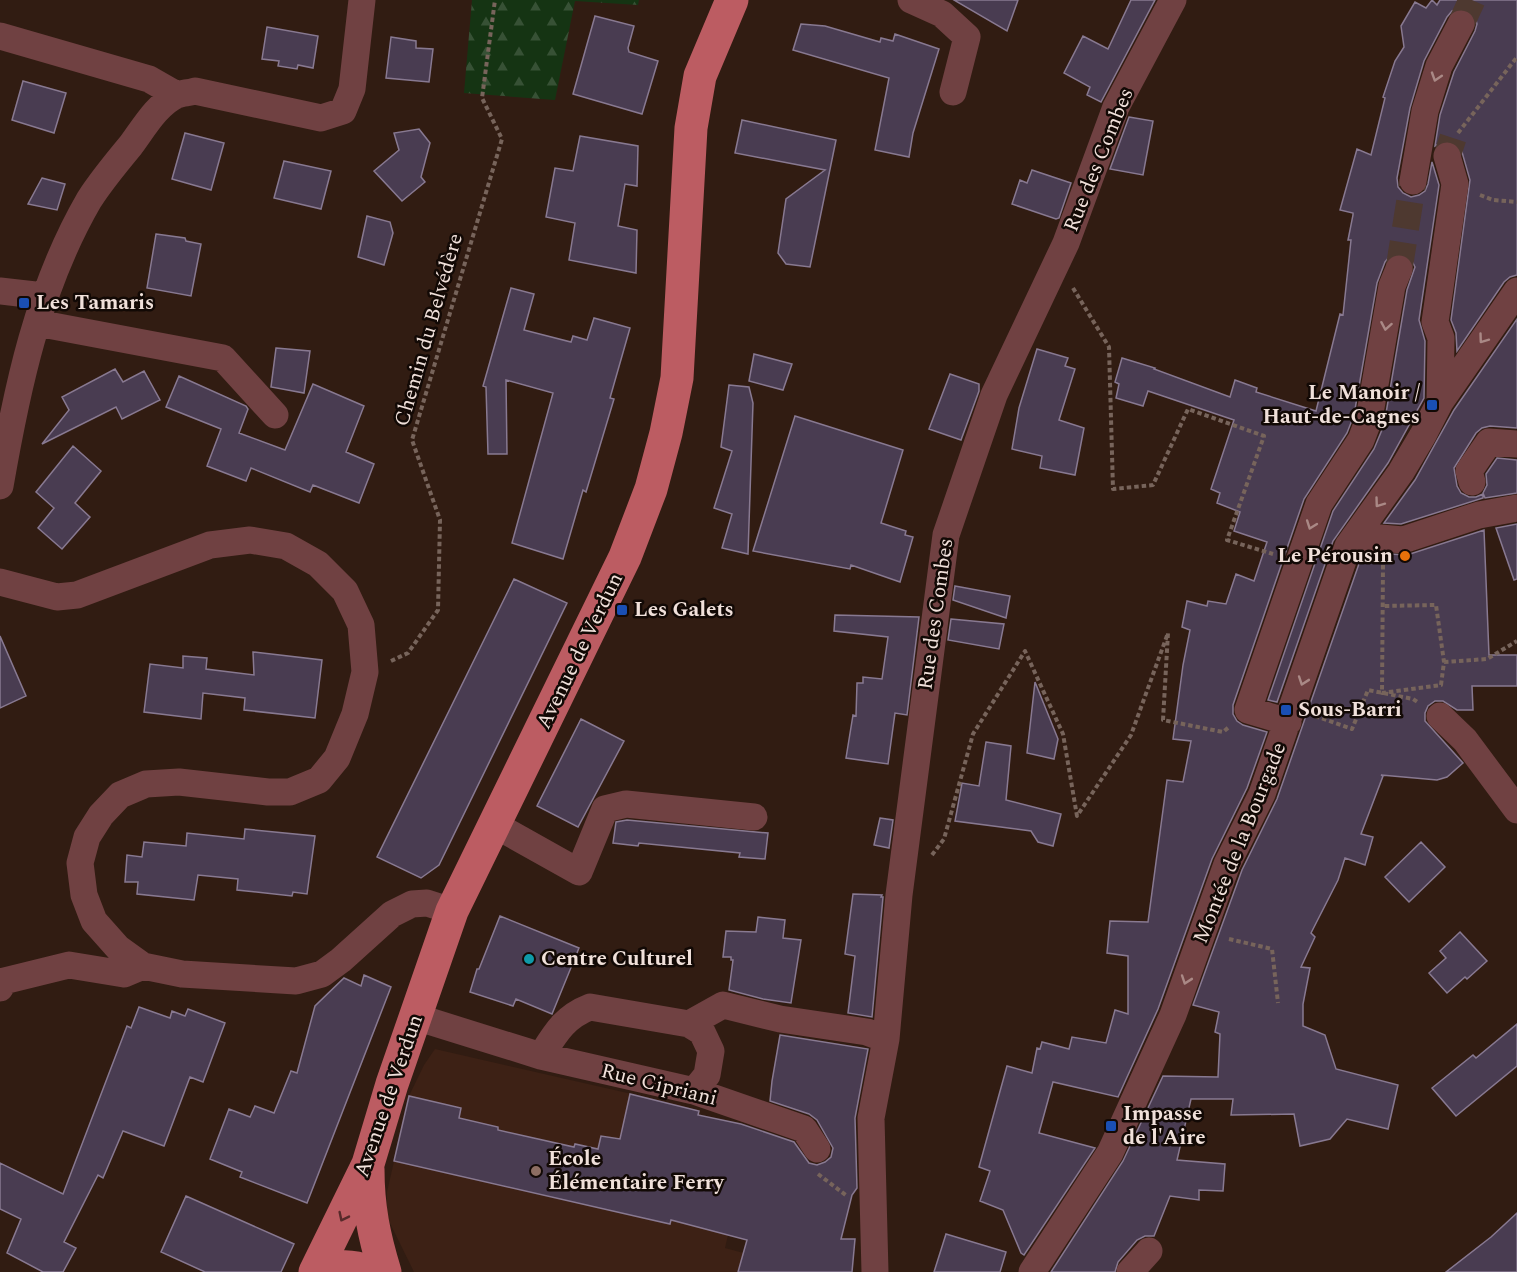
<svg xmlns="http://www.w3.org/2000/svg" width="1517" height="1272" font-family="Spectral,serif">
<defs>
<pattern id="forest-firs" width="22" height="20" patternUnits="userSpaceOnUse" patternTransform="scale(1.5)"><rect width="22" height="20" fill="#153413"/><path d="M5 1l3.5 6h-7zM16 11l3.5 6h-7z" fill="#375135"/></pattern>
</defs>
<rect width="100%" height="100%" fill="#311c12"/>
<path fill="#3d2115" d="M435,1049L680,1105L699,1111L686,1154L693,1225L728,1235L725,1248L785,1264L798,1272H414L387,1217V1192L409,1096L424,1065Z"/>
<path fill="url(#forest-firs)" d="M472,0H639L638,5L575,1L555,100L464,93Z"/>
<path fill="#493c51" stroke="#887991" stroke-width="1.5" d="M954,0H1018L1007,31Z
M1131,0H1155L1101,102L1087,95L1090,87L1064,73L1083,36L1108,49Z
M1432,0L1437,5L1440,0H1517V275L1510,277L1504,282L1457,351L1456,333L1451,320L1470,180L1462,152L1457,144L1450,141H1443L1435,146L1440,115L1454,72L1475,31L1477,24L1475,16L1469,10L1460,8L1452,11L1447,17L1424,61L1410,108L1397,178L1398,187L1403,193L1411,197L1419,195L1425,191L1428,184L1432,162L1439,185L1419,320L1425,341L1424,398L1388,463L1333,541L1277,702L1268,700L1333,511L1374,449L1384,425L1407,290L1415,267L1411,259L1404,254H1396L1389,257L1385,262L1377,283L1354,415L1347,433L1304,499L1233,705V714L1237,721L1243,725L1267,732L1247,788L1212,859L1158,1009L1118,1097L1053,1082L1039,1133L1095,1148L1024,1255L1021,1253L1003,1210L980,1201L990,1171L979,1167L1007,1066L1032,1073L1037,1048L1040,1049L1042,1042L1069,1049L1072,1037L1106,1043L1115,1010L1128,1014V956L1107,953L1110,921L1148,922L1167,780L1183,782L1191,741L1173,739L1183,665L1190,630L1182,627L1187,601L1207,606L1208,601L1226,604L1236,574L1254,581L1267,542L1234,531L1240,512L1217,503L1220,493L1211,489L1234,420L1148,391L1143,406L1116,398L1119,384L1115,382L1122,358L1155,368L1154,369L1230,397L1235,380L1257,388L1256,392L1316,411L1340,314L1343,315L1351,240H1348L1353,215V213L1340,210L1357,149L1371,155L1385,98L1383,97L1395,61L1404,47L1401,26L1415,2L1426,8Z
M595,16L634,26L628,48L629,52L658,61L642,114L573,94Z
M801,24L825,26L880,42L881,38L893,41L895,34L939,49L913,133L909,157L875,150L889,78L793,50Z
M267,27L318,36L313,68L298,65L297,69L278,66L279,61L262,59Z
M391,37L416,41V48L433,49L429,82L386,78Z
M23,81L66,93L54,133L12,120Z
M1129,117L1153,121L1143,175L1110,169Z
M742,120L836,140L810,267L786,264L778,253L786,199L825,170L735,153Z
M419,129L430,143L421,177L425,182L402,201L374,171L399,150L394,133Z
M185,133L224,143L211,190L172,179Z
M580,136L638,146L637,186L625,184L618,226L637,230L636,273L569,260L575,223L546,217L555,168L573,171Z
M284,161L331,171L321,209L274,198Z
M1032,170L1071,183L1059,218L1056,219L1012,204L1020,180L1027,183Z
M42,178L65,184L57,210L28,204Z
M367,216L390,222L393,233L384,265L358,257Z
M156,234L185,238L186,241L201,244L191,296L147,288Z
M511,288L534,294L524,330L571,342L573,336L587,340L594,318L630,328L610,398L614,399L586,492L583,490L563,559L512,543L553,393L506,380L507,454H488L486,387L483,386Z
M1517,319V428L1490,426L1482,428L1476,433L1454,468L1457,486L1461,493L1469,497H1476L1483,494V498L1401,524L1384,523L1415,480L1454,410Z
M276,348L310,351L304,393L271,387Z
M1037,349L1068,358L1065,366L1075,369L1059,420L1084,428L1075,475L1040,468L1042,456L1012,449L1019,408Z
M754,354L792,364L783,390L749,381Z
M115,369L123,382L144,371L160,400L122,419L116,407L42,444L69,410L62,397Z
M950,374L979,384V391L961,440L929,429Z
M179,376L246,406L248,409L239,433L285,450L313,384L364,406L346,452L374,464L359,503L313,485L310,492L251,468L246,481L207,466L221,429L166,407Z
M729,385L749,387L753,403L748,554L722,548L732,514L714,508L732,451L721,447Z
M795,416L903,450L881,523L906,531L905,535L913,537L900,582L851,565L850,569L753,551Z
M73,446L101,471L75,503L90,517L62,549L38,528L54,508L36,492Z
M1497,458L1517,460V493L1485,498L1483,493L1487,485L1486,474Z
M1517,524V579L1514,580L1496,528Z
M1484,530L1489,655H1517V686H1472L1473,710H1457L1443,701H1435L1428,706L1425,713V721L1463,763L1447,777L1437,780L1381,775L1383,776L1361,834L1373,837L1365,865L1345,858L1338,880L1311,933L1315,937L1301,967L1310,968L1303,1004V1026L1325,1035L1336,1069L1398,1085L1388,1129L1347,1119L1330,1139L1300,1146L1294,1114L1231,1115L1233,1099H1191L1177,1160L1225,1164L1223,1191L1199,1190V1200L1170,1196L1154,1236H1145L1137,1240L1118,1262L1115,1272H1051L1123,1161L1163,1076L1218,1077L1220,1034L1215,1032L1219,1012L1193,1005L1242,870L1277,799L1361,558L1372,553L1407,555Z
M514,579L567,603L439,865L421,878L377,857Z
M955,586L1010,596L1006,618L953,600Z
M835,615L919,617L907,715L895,713L888,764L846,758L853,715L856,716L857,683H863V677L882,679L888,637L834,631Z
M951,619L1004,624L999,649L948,640Z
M0,636L26,696L0,708Z
M253,652L322,660L315,718L244,710L245,698L203,693L201,719L144,712L150,664L183,668V656L207,658L206,669L254,675Z
M1035,682L1058,739L1054,759L1027,753Z
M581,719L624,741L578,827L537,806Z
M986,742L1011,746L1006,800L1061,814L1053,846L1038,842L1031,831L955,821L962,783L979,786Z
M880,818L893,820L889,848L874,845Z
M627,820L768,833L765,859L739,857L740,853L639,843L638,846L613,843L616,822Z
M245,829L315,836L307,894L293,892L292,896L237,890L238,879L198,875L194,900L137,894L138,882H125L127,855L142,857L144,842L186,846L187,833L244,839Z
M1421,842L1445,867L1409,902L1385,877Z
M853,894L882,895L881,897H883L872,1017L848,1013L855,956L845,954Z
M500,916L579,948L552,1014L516,999L513,1006L470,992L477,969H479Z
M758,917L785,920L783,938L801,940L791,1003L763,999L729,990L733,960H731V957H723L726,931L756,932Z
M1460,932L1487,961L1467,979L1465,977L1447,993L1429,973L1446,958L1440,951Z
M364,975L391,987L307,1203L240,1177L242,1172L210,1159L229,1109L250,1117L255,1106L274,1113L291,1071L297,1073L315,1006L344,978L361,986Z
M139,1007L170,1018L172,1011L185,1016L188,1009L225,1023L203,1082L190,1077L164,1146L123,1131L103,1178L98,1175L64,1242L76,1248L63,1272H43L7,1253L21,1219L0,1209V1163L63,1194L127,1026L131,1028Z
M1517,1024V1066L1456,1116L1432,1088L1473,1055L1476,1058Z
M780,1035L868,1049L855,1118L857,1188L852,1195L841,1239H855L852,1272H738L747,1240L671,1220L670,1224L639,1217L394,1161L409,1096L461,1108L459,1118L498,1127V1130L574,1147L575,1144L598,1149L601,1136L620,1139L630,1094L699,1111L698,1115L741,1124L794,1142L809,1163L817,1165L825,1162L831,1157L833,1148L817,1120L809,1114L770,1101L772,1081Z
M186,1196L294,1244L281,1272H205L161,1252Z
M1517,1213V1272H1446L1491,1237Z
M946,1234L1006,1252L1000,1272H934Z"/>
<g fill="none" stroke-linecap="round" stroke-linejoin="round">
<path stroke="#4e3930" stroke-width="27" stroke-dasharray="27 14" stroke-linecap="butt" d="M1461,24L1472,0
M1447,156L1453,138
M1399,269L1413,181"/>
<path stroke="#77645b" stroke-width="4" stroke-dasharray="4.5 3" stroke-linecap="butt" d="M1458,133L1517,57
M1480,195L1493,200L1517,202
M1073,288L1109,347L1113,489L1153,485L1188,409L1264,436L1227,540L1273,554
M1383,565L1382,693L1441,685L1444,662L1436,605L1384,606
M391,661L408,653L438,610L440,520L412,440L502,139L482,98L495,0
M1444,662L1487,659L1517,641
M1315,716L1352,729L1368,690L1413,699L1419,703
M932,855L944,839L973,734L1025,651L1063,734L1077,816L1131,735L1168,633L1163,720L1223,732L1229,727
M1229,939L1272,949L1278,1003
M818,1174L847,1196"/>
<path stroke="#704142" stroke-width="27" d="M911,0L942,14L967,37L953,92
M0,36L149,79L177,95
M1413,181L1425,111L1439,66L1461,24
M0,291L44,296
M37,323L223,358L275,415
M1440,402L1441,338L1435,322L1455,184L1447,156
M1472,482L1469,471L1489,442L1517,444
M0,486C17,388 38,288 89,200C101,181 116,163 131,145C143,129 157,104 177,95C182,93 189,93 195,91L321,118L343,111L352,89L362,0
M1348,546L1369,537L1403,540L1479,515L1517,508
M0,582L57,597L77,595L210,545L250,540L286,546L318,564L345,591L361,625L365,672L355,714L337,758L319,780L290,792H268L179,782L146,784L120,795L101,815L87,837L80,863L84,895L94,921L118,948L143,966L182,974L296,981L322,974L341,960L392,914L412,904L427,903L452,911
M1440,716L1465,740L1517,810
M1288,722L1248,710L1319,504L1361,440L1369,419L1392,286L1399,269
M495,825L579,872L605,809L626,804L754,817
M0,988L4,981L69,965L124,974L143,966
M416,1017L541,1056L694,1091L804,1129L817,1149
M689,1024L702,1032L711,1051L707,1075L694,1091
M541,1056C555,1034 564,1017 590,1007L689,1024L723,1005L780,1019L867,1032L886,1039
M875,1272L871,1118L886,1039L899,895L946,535L994,395L1066,243L1116,107L1173,0
M1032,1272L1110,1153L1173,1015L1227,864L1262,794L1348,546L1401,472L1423,435L1440,402L1517,291
M1130,1272L1149,1251"/>
<path stroke="#bc5c62" stroke-width="33" d="M368,1169C368,1207 374,1236 385,1272
M315,1272L368,1164L392,1084L452,911L625,557L651,489L666,433L677,378L691,128L700,76L732,0
M320,1272C338,1265 352,1265 369,1272"/>
</g>
<defs><path id="oneway-chevron" d="M-2-3.5L2.5 0L-2 3.5" fill="none" stroke-width="1.6" stroke-linecap="round" stroke-linejoin="round" transform="scale(1.5)"/></defs>
<g stroke="#aa8986">
<use href="#oneway-chevron" transform="translate(1436 77) rotate(108)"/>
<use href="#oneway-chevron" transform="translate(1386 326) rotate(100)"/>
<use href="#oneway-chevron" transform="translate(1483 339) rotate(126)"/>
<use href="#oneway-chevron" transform="translate(1379 503) rotate(126)"/>
<use href="#oneway-chevron" transform="translate(1311 525) rotate(110)"/>
<use href="#oneway-chevron" transform="translate(1303 681) rotate(109)"/>
<use href="#oneway-chevron" transform="translate(1186 980) rotate(109)"/>
</g>
<use stroke="#562a2a" href="#oneway-chevron" transform="translate(343 1217) rotate(116)"/>
<g fill="#1a4fb4" stroke="#120905" stroke-width="2">
<rect x="18" y="297" width="12" height="12" rx="3"/>
<rect x="1426" y="399" width="12" height="12" rx="3"/>
<rect x="616" y="604" width="12" height="12" rx="3"/>
<rect x="1280" y="704" width="12" height="12" rx="3"/>
<rect x="1105" y="1120" width="12" height="12" rx="3"/>
</g>
<circle fill="#e8710a" stroke="#120905" stroke-width="2" cx="1405" cy="556" r="6"/>
<circle fill="#0f9aa8" stroke="#120905" stroke-width="2" cx="529" cy="959" r="6"/>
<circle fill="#8d6e63" stroke="#120905" stroke-width="2" cx="536" cy="1171" r="6"/>
<g text-anchor="middle" dominant-baseline="central" stroke-width="5" stroke-linejoin="round" paint-order="stroke">
<g font-size="21" fill="#f0e0da" stroke="#120905">
<text transform="translate(1099 160) rotate(-68)">Rue des Combes</text>
<text transform="translate(429 330) rotate(-74)">Chemin du Belvédère</text>
<text transform="translate(936 614) rotate(-82)">Rue des Combes</text>
<text transform="translate(580 651) rotate(-64)">Avenue de Verdun</text>
<text transform="translate(1240 843) rotate(-68)">Montée de la Bourgade</text>
<text transform="translate(659 1085) rotate(14)">Rue Cipriani</text>
<text transform="translate(389 1096) rotate(-71)">Avenue de Verdun</text>
</g>
<g font-size="21" font-weight="bold" fill="#f0e0da" stroke="#120905" text-anchor="start">
<text x="36" y="303">Les Tamaris</text>
<text x="1420" y="393" text-anchor="end">Le Manoir /<tspan x="1420" dy="24">Haut-de-Cagnes</tspan></text>
<text x="1393" y="556" text-anchor="end">Le Pérousin</text>
<text x="634" y="610">Les Galets</text>
<text x="1298" y="710">Sous-Barri</text>
<text x="541" y="959">Centre Culturel</text>
<text x="1123" y="1114">Impasse<tspan x="1123" dy="24">de l'Aire</tspan></text>
<text x="548" y="1159">École<tspan x="548" dy="24">Élémentaire Ferry</tspan></text>
</g>
</g>
</svg>
